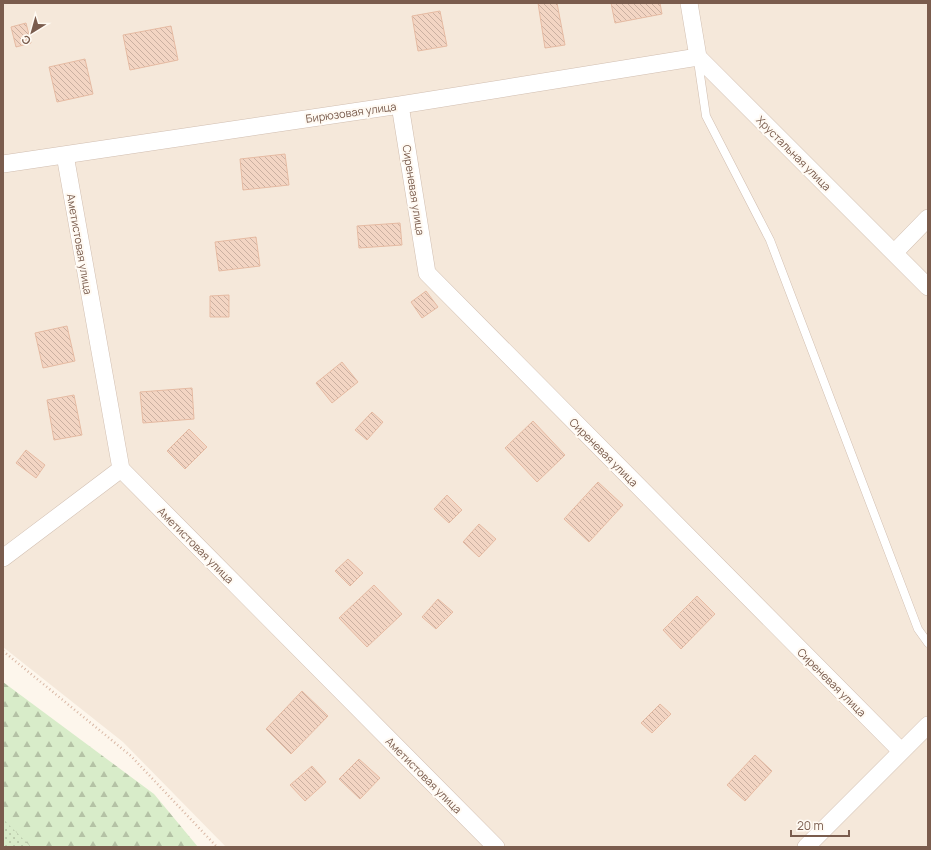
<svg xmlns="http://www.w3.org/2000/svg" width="931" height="850" font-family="Manrope,sans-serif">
<defs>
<pattern id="forest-firs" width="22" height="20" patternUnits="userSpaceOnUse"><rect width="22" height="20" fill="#d8ecc9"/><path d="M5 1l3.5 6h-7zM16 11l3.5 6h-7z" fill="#b4c2a5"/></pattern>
<pattern id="park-dots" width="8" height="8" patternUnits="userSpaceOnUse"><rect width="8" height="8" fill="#d8ecc9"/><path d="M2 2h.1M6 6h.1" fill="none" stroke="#b4c2a5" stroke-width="1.8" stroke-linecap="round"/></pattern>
<pattern id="building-back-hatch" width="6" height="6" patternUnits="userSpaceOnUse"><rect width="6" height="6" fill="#f3d5c3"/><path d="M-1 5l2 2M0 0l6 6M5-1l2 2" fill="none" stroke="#cab0a1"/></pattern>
</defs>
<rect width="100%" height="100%" fill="#fdf6ec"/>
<path fill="#f5e8da" d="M3,3H928V847H226L123,742L3,647Z"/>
<path fill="url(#forest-firs)" d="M3,682L154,794L198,847H3Z"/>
<path fill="url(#park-dots)" d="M3,819L31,847H3Z"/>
<path fill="url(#building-back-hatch)" stroke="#e6bba3" d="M538,3H557L565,45L545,48Z
M611,3H660L662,14L615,23Z
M440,11L447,46L418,51L412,16Z
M26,23L31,43L16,47L11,27Z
M171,26L178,60L130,70L123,35Z
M85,59L93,94L57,102L49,67Z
M285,154L289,185L243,190L240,159Z
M400,223L402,245L359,248L357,226Z
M256,237L260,266L219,271L215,242Z
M426,291L438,307L422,318L411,302Z
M229,295V317H210V296Z
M67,326L75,361L43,368L35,333Z
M342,362L358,382L332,403L316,383Z
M192,388L194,419L143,423L140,392Z
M74,395L82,435L54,440L47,400Z
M372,412L383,422L367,440L355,430Z
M533,421L565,455L537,482L505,448Z
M189,429L207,447L185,469L167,451Z
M26,450L45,465L36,478L16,463Z
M598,482L623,505L589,542L564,519Z
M447,495L462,510L449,523L434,509Z
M479,524L496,539L479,557L463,542Z
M348,559L363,573L350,586L335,571Z
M374,585L402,614L367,647L339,618Z
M697,596L715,614L681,649L663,630Z
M438,599L453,612L436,629L422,617Z
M302,691L328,716L291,754L266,729Z
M660,704L671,714L652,733L641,723Z
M755,755L772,771L745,801L727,785Z
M359,759L380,778L360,799L339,779Z
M312,766L326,782L305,801L290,785Z"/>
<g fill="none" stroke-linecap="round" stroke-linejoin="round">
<g stroke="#d1beb0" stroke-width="9">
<path id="lane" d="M698,61L706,116L770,240L918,629L928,643"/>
</g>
<g stroke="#d1beb0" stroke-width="18">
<path id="street" d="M689,3L698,57L928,287
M400,105L427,273L901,751
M65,155L121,469L496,847
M3,164L400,105L698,57
M894,253L928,218
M3,558L121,469
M806,847L928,725"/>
</g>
<path stroke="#d9b8a5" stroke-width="2.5" stroke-dasharray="1 3" stroke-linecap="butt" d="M3,651L131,756L217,847"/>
<use href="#lane" stroke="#fff" stroke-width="8"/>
<use href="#street" stroke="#fff" stroke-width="17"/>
</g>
<g text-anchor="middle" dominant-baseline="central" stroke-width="4" stroke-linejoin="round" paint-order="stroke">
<g font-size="11" fill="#7a5c4d" stroke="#fffaf3">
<text transform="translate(351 112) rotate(-8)">Бирюзовая улица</text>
<text transform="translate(794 153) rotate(45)">Хрустальная улица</text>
<text transform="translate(414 190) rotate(81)">Сиреневая улица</text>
<text transform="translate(80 244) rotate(80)">Аметистовая улица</text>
<text transform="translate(604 452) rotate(45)">Сиреневая улица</text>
<text transform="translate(196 545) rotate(45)">Аметистовая улица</text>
<text transform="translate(832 682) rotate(45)">Сиреневая улица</text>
<text transform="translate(424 775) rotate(45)">Аметистовая улица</text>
</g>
</g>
<rect width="931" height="850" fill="none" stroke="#7a5c4d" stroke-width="8"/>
<g transform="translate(32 32) rotate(217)" stroke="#fffaf3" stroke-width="3" paint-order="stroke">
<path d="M0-3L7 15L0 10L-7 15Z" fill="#7a5c4d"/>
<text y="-6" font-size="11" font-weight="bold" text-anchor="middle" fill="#7a5c4d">С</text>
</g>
<path d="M791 830v6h58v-6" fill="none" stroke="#7a5c4d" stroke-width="2"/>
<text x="797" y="830" font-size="12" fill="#7a5c4d" stroke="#fffaf3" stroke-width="3" paint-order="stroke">20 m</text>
</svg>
